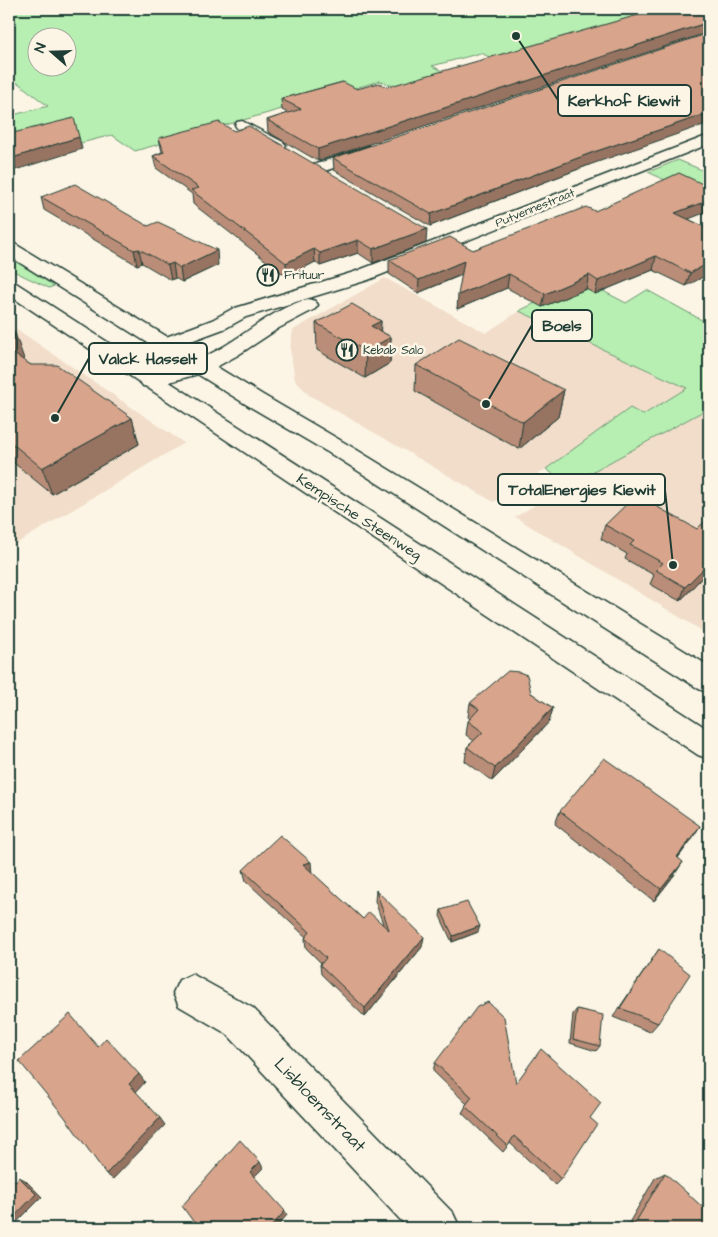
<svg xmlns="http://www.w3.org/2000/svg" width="718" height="1237" font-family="'Architects Daughter',sans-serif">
<rect width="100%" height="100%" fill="#fcf5e5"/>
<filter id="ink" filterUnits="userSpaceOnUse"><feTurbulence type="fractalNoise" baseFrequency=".02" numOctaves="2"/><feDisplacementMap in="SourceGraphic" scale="10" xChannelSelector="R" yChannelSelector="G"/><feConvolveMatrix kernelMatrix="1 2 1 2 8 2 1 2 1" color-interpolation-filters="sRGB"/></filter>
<g filter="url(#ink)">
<path fill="#f1ddca" d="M385,278L486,333L519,311L687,388L642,415L630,408L546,469L494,502L309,395L295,380L290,349L293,330Z
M9,324L184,443L9,548Z
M709,408V635L515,517L568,485Z"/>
<path fill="#b7eeb1" stroke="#6b9672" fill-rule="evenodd" d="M9,9H682L500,62L481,53L432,66L453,76L408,91L380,81L135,151L112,135L19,159L9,151V116L48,106L18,83L9,85ZM38,38H68V68H38Z
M678,160L709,173V201L648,172Z
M9,256L54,286L49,288L9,269Z
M582,280L626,303L647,290L709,324V408L568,485L546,469L630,408L643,415L687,388L519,311Z"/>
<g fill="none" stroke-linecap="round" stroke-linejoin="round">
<g stroke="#1f3d34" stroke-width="3">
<path id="minor" d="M242,121L283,142L286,145L283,148H273L237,128L235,125L237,122Z
M709,135V144L368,280L246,317L226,328L172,348L140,372L133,374L126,372L123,368L126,364L158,340L212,320L232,309L354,272Z
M369,146L374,148L377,151L374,154L316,174L310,172L308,169L310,166Z
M308,299L315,301L318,305L315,309L279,328L238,355L209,371L151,387L143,386L140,381L143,376C173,369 197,362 223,347C250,331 277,307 308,299Z
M192,974L253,1008L453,1213L460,1228H408L227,1034L179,1006L173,993L179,980Z"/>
</g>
<g stroke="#1f3d34" stroke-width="3">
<path id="primary" d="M9,243L15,244L263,395L357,450L709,666V693L699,689L341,460L247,405L9,256Z
M9,281L16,283L709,730V759L698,755L9,295Z"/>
</g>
<use href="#minor" fill="#fcf5e5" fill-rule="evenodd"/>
<use href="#primary" fill="#fcf5e5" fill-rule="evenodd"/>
</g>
<path fill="#ba8d78" stroke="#1f3d34" d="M343,82L318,161L268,132L267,120L288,113L282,110L281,99Z
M159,138L426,243L373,263L358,253L320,266L315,262L287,277L193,204L192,194L156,168L153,156L162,152Z
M333,158L589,165L430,226L334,170Z
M41,197L148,226L218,265L182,282L175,278L171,280L142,263L137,265L44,210Z
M595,211L688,219L709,229L686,286L653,270L595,294L586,289L542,307L507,288L457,309L462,275L418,293L389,274V260L473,250Z
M381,321L380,331L391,337L390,363L365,378L317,350L316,323Z
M9,329L24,359L23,361L31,365L132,418L139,444L52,494L9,459Z
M416,365L564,390L558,417L519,449L415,391Z
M605,525L709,570L680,601L650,584L654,575L625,559L627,554L601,539Z
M531,693L553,708L549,722L492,781L465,761L467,747L474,741L466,735L468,721L470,719L468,717L470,703Z
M560,811L692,839L678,858L675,874L654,901L555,824Z
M243,870L312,873L363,919L383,924L375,901L376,890L422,947L365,1017L321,974L320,965L321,963L306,948L305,938L306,937L246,881Z
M441,910L478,932L452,942L440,916Z
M709,945V964L701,957Z
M659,949L658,1023L650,1032L613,1017Z
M577,1009L600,1046L596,1051L570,1043L573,1014Z
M435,1063L516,1083L590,1118L561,1179L555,1185L510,1143L503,1152L462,1113L467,1104L433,1071Z
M665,1173L709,1228H626L655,1178Z"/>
<path fill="#977362" stroke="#1f3d34" d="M709,22V32L318,161V149Z
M709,113V123L589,165L430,226L431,214L591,153Z
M79,137L82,149L9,172V159Z
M709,200V211L671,226L675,213Z
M427,229L426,243L373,263V249Z
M358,240V253L320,266V253Z
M139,249L142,263L137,265L134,250Z
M314,249L315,262L287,277L286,263Z
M217,250L218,265L182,282L180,268Z
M656,256L653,270L595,294L598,281Z
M464,261L463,274L418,293L419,280Z
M173,263L175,278L171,280L168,265Z
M709,263V274L686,286L690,273Z
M509,274L507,288L457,309L458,295Z
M589,275L586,289L542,307L545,294Z
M381,321L380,343L391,337L390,363L365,378L366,351L371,326Z
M15,333L24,359L17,377L9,352V348Z
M564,390L558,417L519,449L523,422Z
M132,418L139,444L52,494L42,468Z
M709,563V570L680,601L685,587Z
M553,708L549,722L492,781L495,768Z
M700,826L692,839L669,869L677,857Z
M311,862L312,874L303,864Z
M683,862L675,874L654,901L661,889Z
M480,926L478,932L452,942L453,936Z
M424,937L422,947L365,1017V1008Z
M139,1074L145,1082L136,1092L129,1084Z
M160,1118L165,1125L113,1179L106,1174Z
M260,1162L263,1168L254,1177L250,1172Z
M19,1177L25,1180L42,1197L11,1228H9V1222Z
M285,1211L287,1215L276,1228H270Z"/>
<path fill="#d8a48c" stroke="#1f3d34" d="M659,9H692L709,14V22L318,149L267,120L301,109L281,99L343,82L357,89L379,83L387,87Z
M709,33V113L591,153L431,214L333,158Z
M74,118L79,137L9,159V134Z
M219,122L234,131L249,126L427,229L373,249L358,240L320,253L314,249L286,263L191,190L199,188L153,156L164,152L159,138Z
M679,173L709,187V200L675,213L709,229V248L705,250L709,252V263L690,273L656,256L598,281L589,275L545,294L509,274L458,295L464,261L419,280L389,260L450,237L473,250L586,207L595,211Z
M75,184L148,226L158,222L217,250L180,268L173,263L168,265L139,249L134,250L41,197Z
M352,304L381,321L371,326L391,337L366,351L316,323Z
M9,329L15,333L9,348Z
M459,338L564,390L523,422L416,365Z
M9,351L31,365H57L132,418L42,468L9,441Z
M636,495L697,529L707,519L709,521V563L685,587L656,570L663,563L630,545L634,541L605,525Z
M508,671L519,672L527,675L531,693L553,708L495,768L467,747L483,732L468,721L479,709L470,703Z
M604,758L700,826L677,857L683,862L661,889L560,811Z
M280,835L311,862L303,864L363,919L369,912L389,930L376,890L424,937L365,1008L320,965L326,958L305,938L310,932L243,870Z
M467,902L480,926L453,936L441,910Z
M659,949L690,974L658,1023L620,1008Z
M488,1002L504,1017L516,1083L541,1049L601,1103L590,1118L597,1124L561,1179L514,1136L508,1146L465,1106L472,1097L435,1063L477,1007Z
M577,1009L603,1015L600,1046L573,1039Z
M70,1014L98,1047L106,1038L139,1074L129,1084L160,1118L106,1174L64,1116L19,1061Z
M240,1140L260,1162L250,1172L285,1211L270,1228H198L182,1206Z
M665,1173L709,1213V1228H632Z
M19,1177L36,1194L9,1222V1186L15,1180L16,1181Z"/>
</g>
<defs>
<g id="restaurant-ring" transform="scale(1.125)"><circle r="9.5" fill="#fcf5e5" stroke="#1f3d34" stroke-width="1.5"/><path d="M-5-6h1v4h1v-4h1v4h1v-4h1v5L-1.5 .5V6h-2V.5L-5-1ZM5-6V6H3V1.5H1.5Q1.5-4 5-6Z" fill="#1f3d34"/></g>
</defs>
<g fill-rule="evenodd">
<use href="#restaurant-ring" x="268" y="275"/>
<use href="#restaurant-ring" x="347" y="350"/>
</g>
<g text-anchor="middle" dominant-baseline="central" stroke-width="5" stroke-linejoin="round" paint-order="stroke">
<g font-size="12" fill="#1f3d34" stroke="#fcf5e5">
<text transform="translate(535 208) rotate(-22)">Putvennestraat</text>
</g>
<g font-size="12" fill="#1f3d34" stroke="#fcf5e5" text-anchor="start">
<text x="284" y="275">Frituur</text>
<text x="363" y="350">Kebab Salo</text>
</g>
<g font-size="15" fill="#1f3d34" stroke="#fcf5e5">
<text transform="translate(359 517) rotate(33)">Kempische Steenweg</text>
</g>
<g font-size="18" fill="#1f3d34" stroke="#fcf5e5">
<text transform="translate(320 1105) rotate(46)">Lisbloemstraat</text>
</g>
</g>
<path fill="none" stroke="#1f3d34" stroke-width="2" d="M516 36L558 100M486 404L532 325M55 418L89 358M673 565L665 490"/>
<g fill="#1f3d34" stroke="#fcf5e5" stroke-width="2">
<circle cx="516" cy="36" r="5"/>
<circle cx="486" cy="404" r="5"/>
<circle cx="55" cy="418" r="5"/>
<circle cx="673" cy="565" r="5"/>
</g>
<g fill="#fcf5e5" stroke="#1f3d34" stroke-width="2">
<rect x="558" y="85" width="133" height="31" rx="5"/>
<rect x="532" y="310" width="60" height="31" rx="5"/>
<rect x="89" y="343" width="118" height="31" rx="5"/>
<rect x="498" y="474" width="167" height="31" rx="5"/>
</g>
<g font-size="16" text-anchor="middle" font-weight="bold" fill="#1f3d34">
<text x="624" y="106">Kerkhof Kiewit</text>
<text x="562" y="331">Boels</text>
<text x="148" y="364">Valck Hasselt</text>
<text x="582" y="495">TotalEnergies Kiewit</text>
</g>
<rect width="718" height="1237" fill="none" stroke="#fcf5e5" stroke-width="30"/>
<rect x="15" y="15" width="688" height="1207" fill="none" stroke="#1f3d34" stroke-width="2" filter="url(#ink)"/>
<g transform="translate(52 52) rotate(290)"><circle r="24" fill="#fcf5e5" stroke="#a4ab9e"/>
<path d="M0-4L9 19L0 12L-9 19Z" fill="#1f3d34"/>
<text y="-8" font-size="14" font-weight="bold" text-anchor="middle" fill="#1f3d34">N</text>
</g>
</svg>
